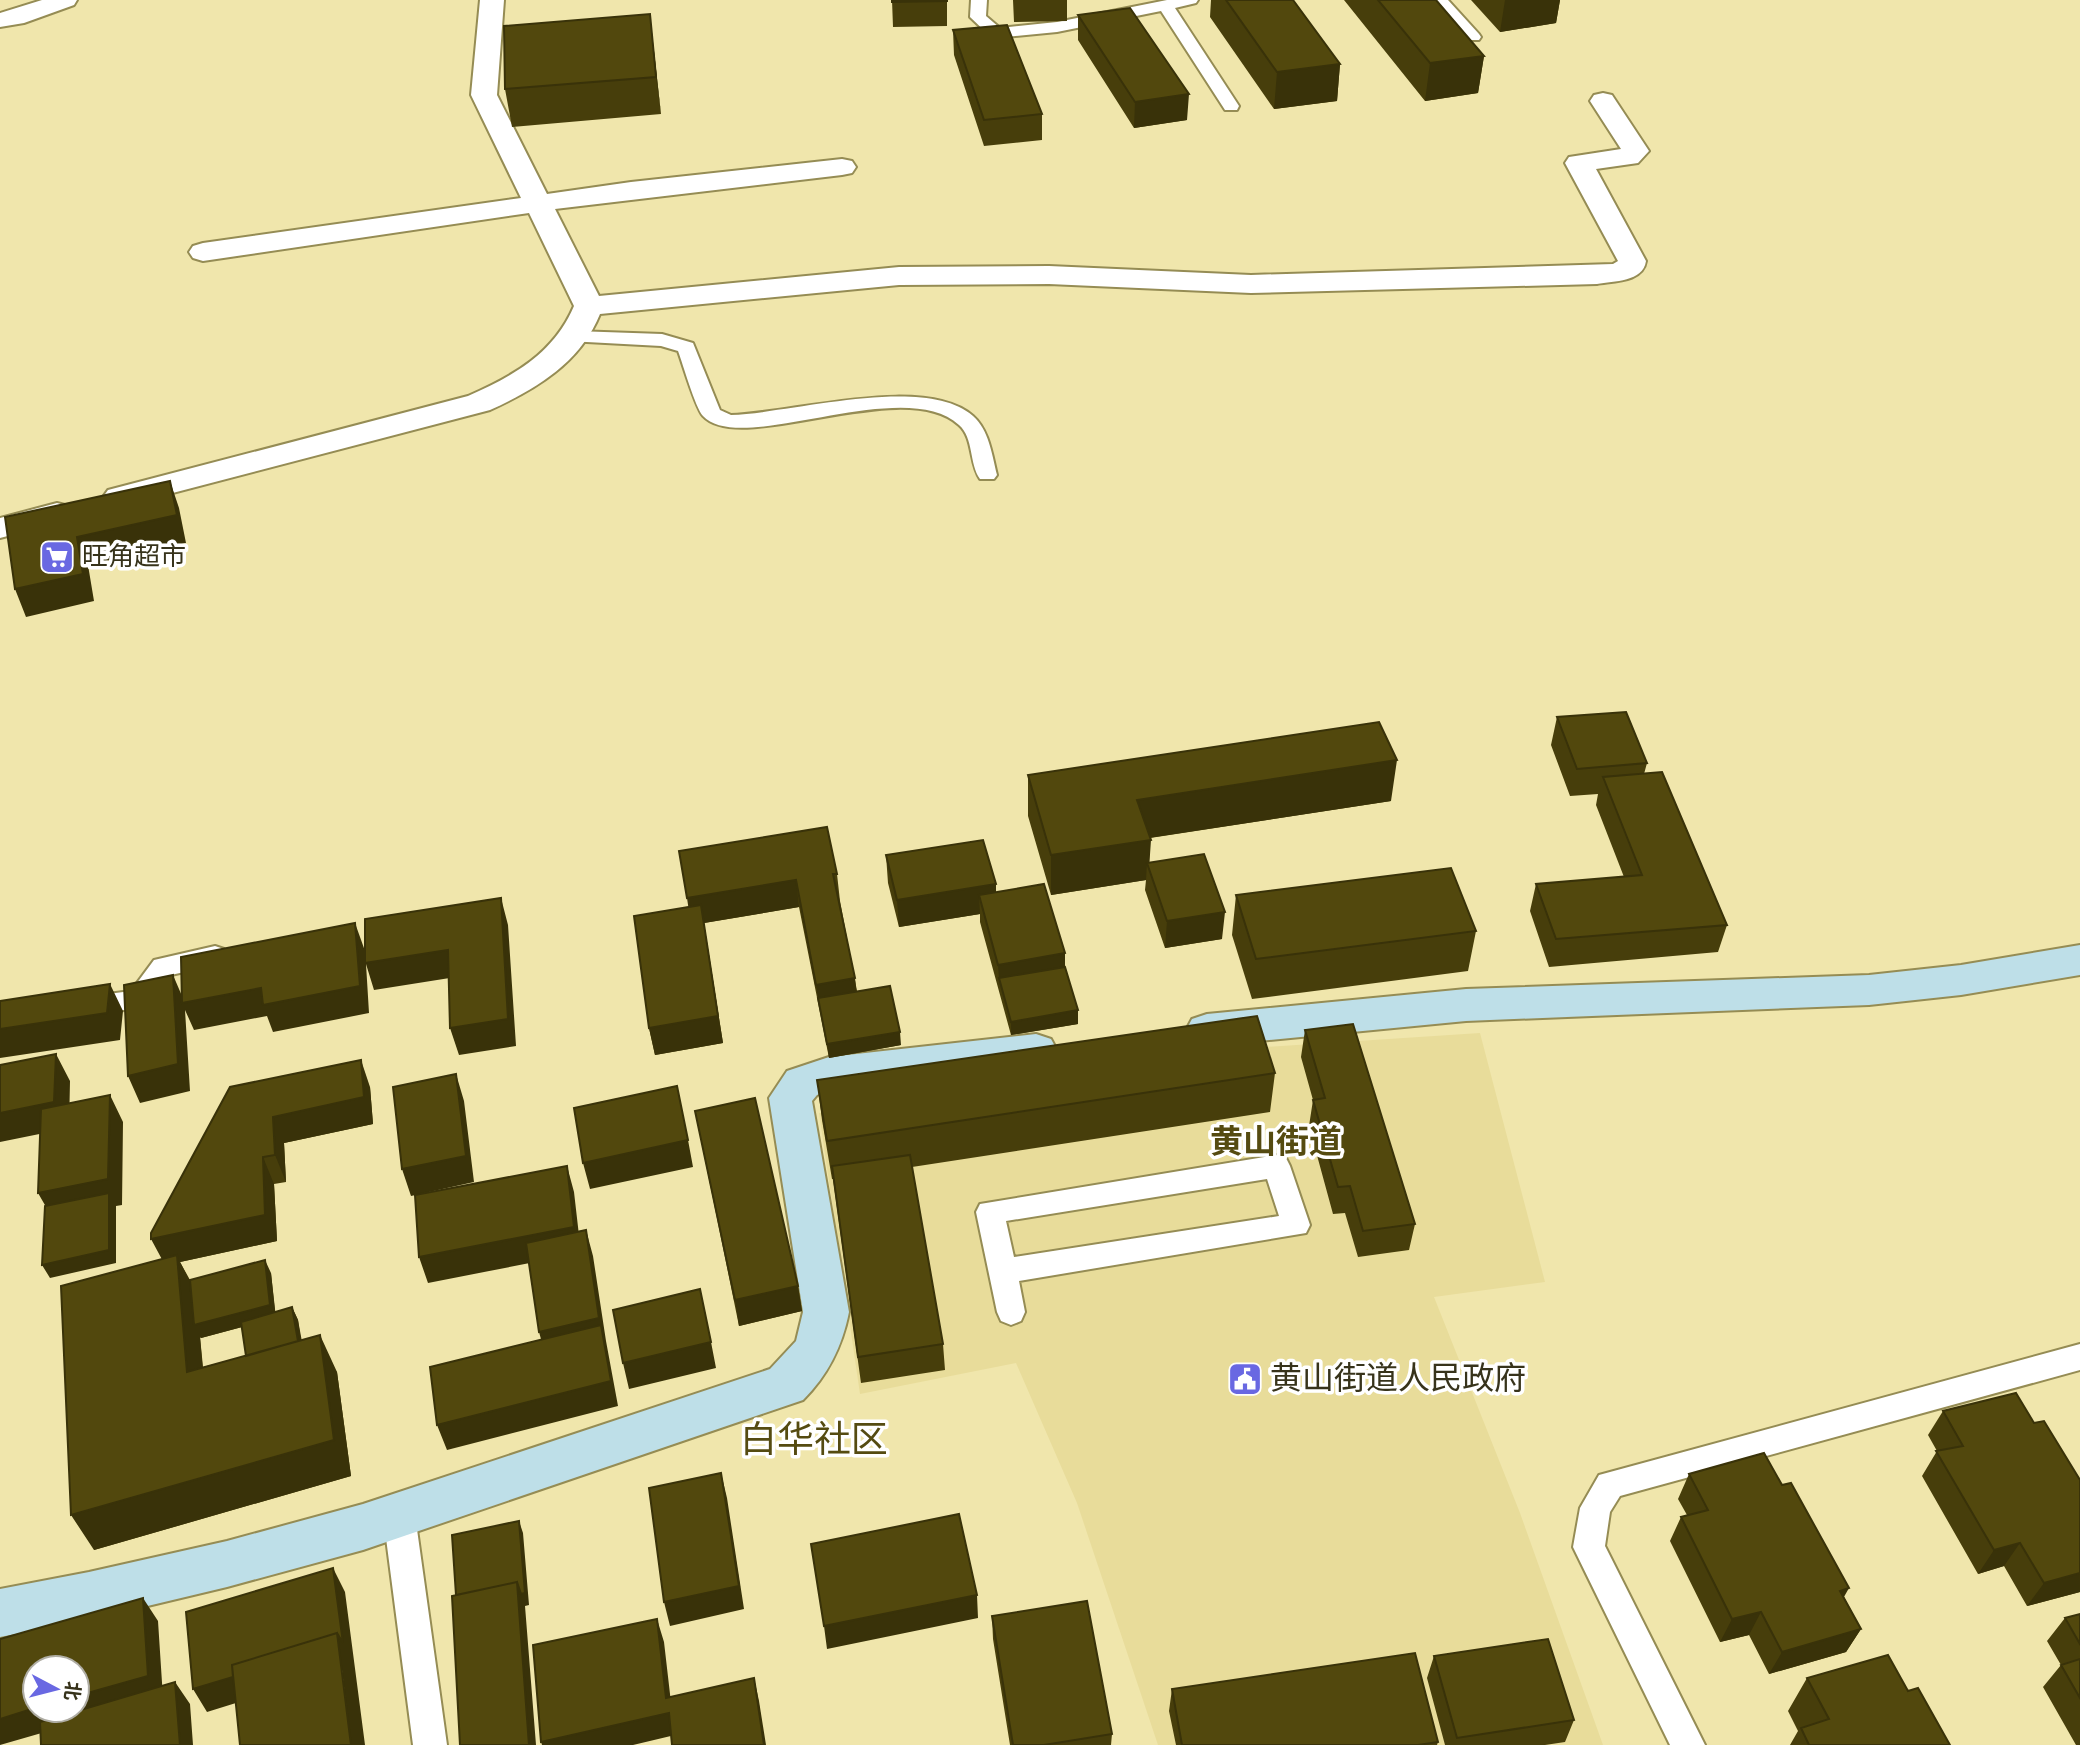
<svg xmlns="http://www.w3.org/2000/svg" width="2080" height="1745" font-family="'Sofia Sans Condensed','Noto Sans SC',sans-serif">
<rect width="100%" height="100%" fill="#f0e6ac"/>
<path fill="#e8dc9a" d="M1480,1033L1545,1282L1434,1297L1520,1513L1603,1745H1158L1077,1503L1016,1363L860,1394L819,1113L1249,1048Z"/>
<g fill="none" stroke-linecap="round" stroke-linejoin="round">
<g stroke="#958c54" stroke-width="4">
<path id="lane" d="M971,0H987L986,16L1000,28L1057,22L1167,0H1198L1196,3L1175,8L1239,106L1237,110H1225L1161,11L1057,32L996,38L990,36L970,17Z
M1431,0H1448L1479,34L1481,37L1479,40H1467Z
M575,331L662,334L693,343L720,410L731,415C793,413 925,374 973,416C989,430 992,455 997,475L994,479H980C969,464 974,438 959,425C903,374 741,457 703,416C695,407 683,364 678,351L661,346L568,341L565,337Z
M215,946L224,949L228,956L224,963L171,975L147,1007L86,1015L77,1012L73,1005L77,998L131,991L154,960Z
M1276,1155L1286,1158L1290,1166L1310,1225L1306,1233L1019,1281L1025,1312L1021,1321L1011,1325L1001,1321L997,1312L976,1212L980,1204ZM1267,1179L1279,1216L1014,1257L1006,1221Z
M2080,1344V1370L1620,1496L1610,1512L1605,1546L1705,1745H1670L1573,1547L1580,1508L1599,1475Z
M399,1501L410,1505L415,1515L447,1745H413L383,1515L388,1505Z"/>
</g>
<g stroke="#958c54" stroke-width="4">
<path id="street" d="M42,0H77L74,5L24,23L0,27V13Z
M480,0H504L497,95L547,194L631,182L842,159L852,161L856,167L852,173L842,175L555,209L599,296L899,267L1049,266L1251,275L1613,264L1618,261L1565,163L1569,157L1621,149L1590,101L1594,95L1603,93L1612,95L1649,151L1638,163L1596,169L1646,261C1643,282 1614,281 1597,284L1251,293L1049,284L899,285L600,314C580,363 536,389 490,410L119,507L108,504L103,497L108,490L468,396C514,376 554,353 574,306L529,213L203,261L193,258L189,252L193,246L203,243L521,198L471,95Z
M57,503L69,506L73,513L69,520L0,538V518Z"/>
</g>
<g stroke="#958c54" stroke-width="4">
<path id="secondary" d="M2080,945V975L1961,995L1869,1005L1466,1021L1207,1046L1192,1041L1186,1030L1192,1019L1207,1014L1466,989L1869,975L1961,965Z
M1036,1034L1051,1039L1057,1050L1051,1061L1036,1066L830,1090L817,1095L812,1101L849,1312C842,1347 828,1375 803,1400L363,1550L227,1587L89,1620L0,1637V1589L89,1572L227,1541L363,1504L770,1369L796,1341L803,1312L769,1098L787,1071L829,1057Z"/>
</g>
<use href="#lane" fill="#fff" fill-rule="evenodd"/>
<use href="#street" fill="#fff" fill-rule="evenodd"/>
<use href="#secondary" fill="#bedfe8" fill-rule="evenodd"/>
</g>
<path fill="#473e0b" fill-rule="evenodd" d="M892,0H947V26L893,27Z
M1013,0H1067V21L1014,22Z
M1211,0H1293L1340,64L1337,101L1274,109L1210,17Z
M1344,0H1436L1484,56L1478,93L1425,101Z
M1471,0H1560L1556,23L1500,32Z
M1078,15L1187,120L1134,128L1078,40Z
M953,30L1042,114V140L984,146L954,55Z
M654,51L661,114L512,127L505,89Z
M1557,717L1647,763L1644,774L1727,925L1718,952L1549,967L1530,911L1536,884L1624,877L1596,805L1598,794L1570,796L1551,745Z
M1028,775L1391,801L1150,838L1149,862L1222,939L1165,948L1145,890L1146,880L1051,895L1028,816Z
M886,855L996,884V892L1065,967L1078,1024L1011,1035L980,922V914L899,927L888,883Z
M837,874L840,901L857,991L901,1045L829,1058L799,907L704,923L723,1043L655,1055L649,1028L688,907Z
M1236,895L1476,931L1468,971L1252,999L1232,935Z
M1305,1030L1415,1224L1409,1250L1358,1257L1345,1213L1333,1214L1309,1126L1313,1100L1301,1057Z
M1275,1073L1270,1112L912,1167L943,1344L945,1370L861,1383L833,1179H832L822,1120L817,1080Z
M230,1087H370L373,1124L284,1143L286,1182L274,1184L277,1241L180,1262L190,1280L271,1273L275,1312L292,1307L298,1320L301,1341L337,1372L351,1476L94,1550L162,1259ZM242,1327L246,1356L203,1367L200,1337L201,1338Z
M695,1111L798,1286L802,1311L739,1326Z
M1943,1411L2080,1592L2027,1606L2004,1566L1978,1574L1922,1476L1937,1451L1928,1435Z
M1689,1474L1844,1597L1861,1629L1846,1652L1769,1674L1749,1635L1720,1642L1670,1541L1681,1517L1687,1515L1678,1499Z
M2080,1614V1745H2076L2043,1687L2061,1665L2047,1641L2065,1618Z
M992,1616L1112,1734L1111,1745H1010L993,1639Z
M1434,1656L1574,1720L1565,1742L1545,1745H1445L1427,1678Z
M1807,1678L1908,1691L1950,1745H1790L1798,1731L1788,1711Z
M1172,1689L1438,1742L1437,1745H1176L1169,1711Z"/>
<path fill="#393209" d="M1505,0H1560L1556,23L1500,32Z
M650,14L654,51L661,114L656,77Z
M1484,56L1478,93L1425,101L1430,63Z
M1340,64L1337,101L1274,109L1277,72Z
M1189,94L1187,120L1134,128L1135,102Z
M170,481L179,508L186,543L88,565L94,601L26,617L15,589L77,537Z
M1397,760L1391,801L1135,840L1137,800Z
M1151,840L1149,869L1147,863L1146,880L1051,895V855Z
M796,880L799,907L704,923L723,1043L655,1055L649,1028L691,925L687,898Z
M996,884V911L979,895L980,914L899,927L897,900Z
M501,898L508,925L516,1046L459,1055L450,1028Z
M1225,912L1222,939L1165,948L1167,921Z
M355,923L365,951L448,950L456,977L374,990L366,964L369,1013L273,1032L267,1016L194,1030L185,1010L190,1091L140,1103L128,1076L173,975L185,1003Z
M1065,953V980L999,978L998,965Z
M855,978L858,1005L818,998L816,985Z
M110,984L123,1011L120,1040L0,1058V1029Z
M1078,1010V1024L1011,1035V1022Z
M900,1032L901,1045L829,1058L827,1044Z
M56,1054L70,1081L69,1128L0,1142V1113Z
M361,1060L370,1087L373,1124L284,1143L286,1182L275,1155L273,1117Z
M456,1074L464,1101L474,1182L411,1196L402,1169Z
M110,1095L123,1122L122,1205L116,1206V1263L50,1278L42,1265L53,1219L38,1193Z
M688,1140L693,1167L590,1189L583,1163Z
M263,1157L274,1184L277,1241L180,1262L196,1293L265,1260L271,1273L276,1318L201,1338L200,1337L206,1408L187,1372L165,1265L151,1239Z
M567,1166L574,1192L581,1253L428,1283L419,1257Z
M586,1230L593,1256L606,1341L618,1406L447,1450L437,1425L546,1357L539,1332Z
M798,1286L802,1311L739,1326L735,1300Z
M292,1307L298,1320L309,1380L303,1367Z
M320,1335L337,1372L351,1476L94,1550L71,1515Z
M711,1342L716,1368L629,1389L623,1363Z
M721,1473L727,1498L744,1609L670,1626L664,1602Z
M519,1521L523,1533L529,1605L525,1606L536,1745H529L517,1582Z
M2020,1543L2004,1566L1978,1574L1994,1550Z
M333,1568L345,1592L365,1745H351L342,1670L207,1712L193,1689Z
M2080,1573V1592L2027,1606L2044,1583Z
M1849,1588L1836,1611L1840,1591Z
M977,1595L978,1618L827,1649L824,1626Z
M143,1598L158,1621L163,1698L0,1745V1719L35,1708V1710H77V1696Z
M1761,1612L1749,1635L1720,1642L1732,1619Z
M657,1619L664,1642L673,1720L666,1698Z
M1861,1629L1846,1652L1769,1674L1782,1652Z
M754,1678L759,1701L766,1745H764Z
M175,1682L190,1704L193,1745H180Z
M669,1713L675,1735L633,1745H542L541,1742Z"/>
<path fill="#52480d" stroke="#393209" stroke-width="2" d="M892,0H947V1L892,2Z
M1226,0H1293L1340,64L1277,72Z
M1378,0H1436L1484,56L1430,63Z
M1130,8L1189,94L1135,102L1078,15Z
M650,14L656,77L505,89L504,26Z
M1007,25L1042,114L984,120L953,30Z
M170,481L177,515L77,537L83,574L15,589L5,517Z
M1626,712L1647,763L1577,769L1557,717Z
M1379,722L1397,760L1137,800L1151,840L1051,855L1028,775Z
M1662,772L1727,925L1556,939L1536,884L1642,875L1603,777Z
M827,827L837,874H833L855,978L816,985L796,880L687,898L679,851Z
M983,840L996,884L897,900L886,855Z
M1204,854L1225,912L1167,921L1147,863Z
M1451,868L1476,931L1256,959L1236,895Z
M1044,884L1065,953L998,965L979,895Z
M501,898L508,1019L450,1028L448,950L365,963V919Z
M701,905L718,1016L649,1028L634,916Z
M355,923L360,986L263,1005L261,988L182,1003L181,957Z
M1065,967L1078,1010L1011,1022L999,978Z
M173,975L178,1064L128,1076L124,985Z
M110,984L107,1013L0,1029V1001Z
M890,986L900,1032L827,1044L818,998Z
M1257,1016L1275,1073L827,1141L817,1080Z
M1353,1024L1415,1224L1363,1231L1350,1186L1338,1187L1313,1100L1325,1098L1305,1030Z
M56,1054L54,1102L0,1113V1065Z
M361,1060L364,1097L273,1117L275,1155L263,1157L265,1215L151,1239V1233L230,1087Z
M456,1074L466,1156L402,1169L393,1087Z
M677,1086L688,1140L583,1163L574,1108Z
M110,1095L108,1179L38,1193L41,1109Z
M755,1098L798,1286L735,1300L695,1111Z
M910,1155L943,1344L858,1357L832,1166Z
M567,1166L574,1227L419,1257L415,1195Z
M109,1193V1250L42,1265L45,1206Z
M586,1230L599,1318L539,1332L526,1243Z
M177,1255L187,1372L320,1335L334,1440L71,1515L61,1286Z
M265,1260L270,1305L194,1325L190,1280Z
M700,1289L711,1342L623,1363L613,1310Z
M292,1307L298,1341L246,1356L241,1322Z
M601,1325L611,1381L437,1425L430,1367Z
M2016,1393L2034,1423L2044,1421L2080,1480V1573L2044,1583L2020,1543L1994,1550L1936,1451L1963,1446L1943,1411Z
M1764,1453L1782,1485L1791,1483L1849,1588L1840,1591L1861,1629L1782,1652L1761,1612L1732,1619L1681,1517L1708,1510L1689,1474Z
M721,1473L739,1586L664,1602L649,1488Z
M959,1514L977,1595L824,1626L811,1544Z
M519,1521L525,1593L521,1594L517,1582L456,1595L452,1535Z
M333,1568L343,1643L337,1633L232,1665L233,1677L193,1689L186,1612Z
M517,1582L529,1745H460L452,1596Z
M143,1598L148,1676L77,1696V1668H35V1708L0,1719V1639Z
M1087,1601L1112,1734L1044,1745H1013L992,1616Z
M2080,1614V1644L2065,1618Z
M657,1619L666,1698L754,1678L764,1745H672L669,1713L541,1742L533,1645Z
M337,1633L351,1745H240L232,1665Z
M1548,1639L1574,1720L1457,1738L1434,1656Z
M1415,1653L1438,1742L1418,1745H1182L1172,1689Z
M1888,1655L1908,1691L1918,1688L1950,1745H1809L1801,1728L1829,1719L1807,1678Z
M2080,1659V1698L2061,1665Z
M175,1682L180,1745H41L40,1722Z"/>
<defs>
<g id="supermarket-square" transform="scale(1.75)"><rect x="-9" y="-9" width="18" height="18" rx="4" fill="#6968e2" stroke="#fff"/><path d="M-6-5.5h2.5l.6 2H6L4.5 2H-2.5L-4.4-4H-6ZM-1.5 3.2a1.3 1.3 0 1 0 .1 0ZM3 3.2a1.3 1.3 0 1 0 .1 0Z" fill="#fff"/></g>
<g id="civic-square" transform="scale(1.75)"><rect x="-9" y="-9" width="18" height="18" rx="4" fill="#6968e2" stroke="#fff"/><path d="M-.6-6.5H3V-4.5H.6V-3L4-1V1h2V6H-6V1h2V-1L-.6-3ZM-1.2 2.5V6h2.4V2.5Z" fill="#fff"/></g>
</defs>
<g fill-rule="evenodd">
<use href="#supermarket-square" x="57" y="557"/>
<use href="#civic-square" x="1245" y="1379"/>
</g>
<g text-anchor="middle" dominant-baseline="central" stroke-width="7" stroke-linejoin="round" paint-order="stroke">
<g font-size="26" fill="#37331b" stroke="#fff" text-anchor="start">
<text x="82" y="557">旺角超市</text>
</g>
<g font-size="32" fill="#37331b" stroke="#fff" text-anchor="start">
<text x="1270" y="1379">黄山街道人民政府</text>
</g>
<g font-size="33" font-weight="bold" fill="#554b11" stroke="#fff">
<text x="1276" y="1143">黄山街道</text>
</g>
<g font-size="37" fill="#554b11" stroke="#fff">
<text x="814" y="1441">白华社区</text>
</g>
</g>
<g transform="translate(56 1689) rotate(97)"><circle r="33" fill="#ffffff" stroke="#afada4" stroke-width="2"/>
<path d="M0-5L12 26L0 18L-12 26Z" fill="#6968e2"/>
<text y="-10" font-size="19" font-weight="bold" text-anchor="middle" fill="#37331b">北</text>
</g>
</svg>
